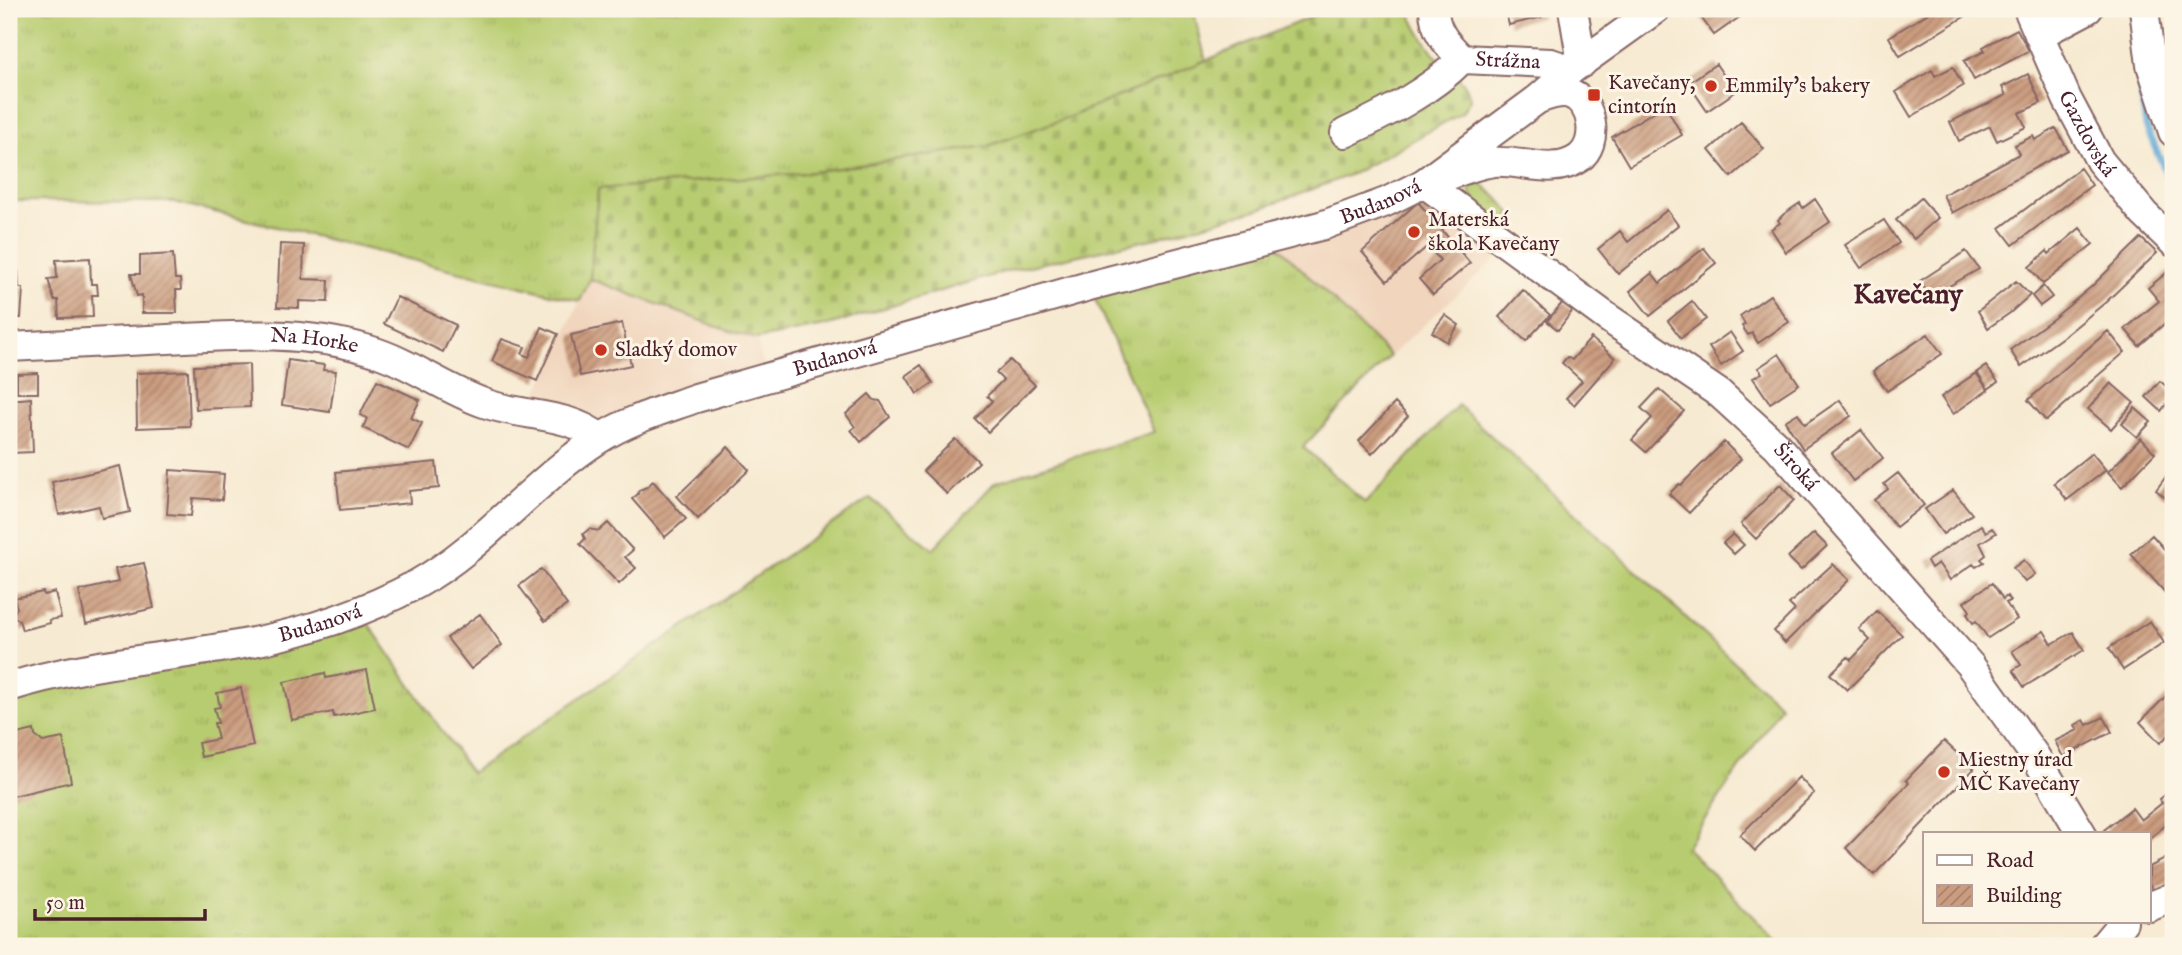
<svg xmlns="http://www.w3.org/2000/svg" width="2182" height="955" font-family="'IM FELL English',serif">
<defs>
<pattern id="grass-tufts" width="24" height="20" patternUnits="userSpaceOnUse" patternTransform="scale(1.75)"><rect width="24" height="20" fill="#b7cc6f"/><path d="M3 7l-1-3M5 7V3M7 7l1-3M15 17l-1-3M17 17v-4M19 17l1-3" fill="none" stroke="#9faf60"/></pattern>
<pattern id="cemetery-stones" width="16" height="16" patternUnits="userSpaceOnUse" patternTransform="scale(1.75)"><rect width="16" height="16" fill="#b7cc6f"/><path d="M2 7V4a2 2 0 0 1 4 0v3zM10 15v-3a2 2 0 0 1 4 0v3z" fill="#9faf60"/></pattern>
<pattern id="building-hatch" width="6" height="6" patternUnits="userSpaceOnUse" patternTransform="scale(1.75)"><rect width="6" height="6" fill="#cb9c7f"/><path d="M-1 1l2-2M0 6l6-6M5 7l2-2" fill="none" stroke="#a77f68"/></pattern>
</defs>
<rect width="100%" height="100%" fill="#fcf5e5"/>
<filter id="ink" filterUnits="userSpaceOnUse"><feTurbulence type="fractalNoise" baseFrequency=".0143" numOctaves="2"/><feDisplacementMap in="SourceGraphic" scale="14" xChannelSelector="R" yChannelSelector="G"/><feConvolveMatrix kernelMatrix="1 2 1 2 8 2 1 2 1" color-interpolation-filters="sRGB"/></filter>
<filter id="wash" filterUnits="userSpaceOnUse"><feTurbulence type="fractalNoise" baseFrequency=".00686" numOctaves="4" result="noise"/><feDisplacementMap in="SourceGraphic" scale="28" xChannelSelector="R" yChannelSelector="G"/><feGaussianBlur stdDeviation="1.57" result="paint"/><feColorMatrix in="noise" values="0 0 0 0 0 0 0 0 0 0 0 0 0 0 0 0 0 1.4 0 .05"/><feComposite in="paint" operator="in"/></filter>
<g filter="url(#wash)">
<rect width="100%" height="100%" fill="#f7ead2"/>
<path fill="#f1d5bd" d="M1424,183L1510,246L1390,356L1271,239Z
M590,279L729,331L757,339L766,377L600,438L528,413Z"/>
<path fill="url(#grass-tufts)" stroke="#80764d" stroke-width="2" d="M9,9H1193L1206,61L1072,116L988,146L806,173L599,189L590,279L580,301L174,202L9,201Z
M1475,179L1497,197L1511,213L1507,235C1492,221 1471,205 1468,183Z
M1271,239L1390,356L1303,447L1365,503L1458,405L1781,706L1686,847L1781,946H9V687L359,610L471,773L870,498L933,549L995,482L1154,432L1089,286Z"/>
<path fill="url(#cemetery-stones)" stroke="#80764d" stroke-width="2" d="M1330,9H1409C1414,25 1423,39 1433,52C1446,69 1467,78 1470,99L1462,113L1352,174L1260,209L1152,239L1007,271L825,326L757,339L729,331L590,279L598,189L806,173L988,146L1072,116Z"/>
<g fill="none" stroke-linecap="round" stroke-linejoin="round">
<path stroke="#5ea9d7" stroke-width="7" d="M2137,65L2146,126L2173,189"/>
</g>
<g id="blocks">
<path fill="url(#building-hatch)" d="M1505,9H1540L1542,17L1509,25Z
M1709,9H1741L1744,14L1714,35L1700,16Z
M1935,9H1977L1900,56L1889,37Z
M2017,29L2029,51L1974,80L1964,61L1985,51L1983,47Z
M1716,64L1735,92L1707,111L1688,83Z
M1953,67L1963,86L1911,117L1896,92L1932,70L1935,76Z
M2028,74L2041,103L2019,113L2026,127L1997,141L1990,126L1959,141L1950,122L2006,95L2002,87Z
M1665,105L1682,135L1629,166L1612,137Z
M1741,122L1764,149L1731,177L1709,150Z
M2056,128L2068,150L1952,213L1943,195L2019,154L2015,145L2033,136L2035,140Z
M2080,168L2092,185L2013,245L2000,228Z
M1921,198L1938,218L1914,239L1896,220Z
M1815,199L1830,222L1786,252L1771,229L1780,223L1778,220L1784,214L1800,203L1803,208Z
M1418,202L1470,263L1433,295L1419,279L1440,260L1428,246L1387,281L1362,252Z
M1667,210L1678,225L1618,274L1598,249L1620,231L1628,242Z
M1884,220L1899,243L1861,268L1845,245Z
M2080,228L2093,244L2043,284L2029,267L2047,251L2049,254Z
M2141,238L2157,253L2106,302L2067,334L2021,367L2010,350L2054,318L2091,287Z
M280,244L304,245L303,279L329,280L328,302L299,301V308L277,307Z
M1704,248L1716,263L1650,316L1630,291L1652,273L1660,283Z
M1966,251L1979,269L1930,297L1920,281Z
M173,254L175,279H180L181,290H176L177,313H142V295L137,296L131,274H140V256Z
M90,258L91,284H97L98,295H92L93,317L59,318L58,300H54L48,279L57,278L56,260Z
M2170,270L2173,274V316L2139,346L2125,329L2159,301L2148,288Z
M18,271L19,288H23L21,318H9V272Z
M2016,281L2030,295L2010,313L1988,328L1978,311Z
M2043,286L2052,297L2040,306L2032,296Z
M1523,290L1550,315L1526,341L1499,317Z
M1770,295L1789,322L1758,343L1752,333L1748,335L1742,326L1745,324L1740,316Z
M397,297L456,325L443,352L384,324Z
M1692,301L1706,319L1681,338L1668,321Z
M1563,302L1573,310L1558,330L1547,321Z
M1445,315L1459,325L1447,342L1432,332Z
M622,323L631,365L580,376L571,335Z
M542,327L558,334L537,381L492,361L502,339L525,347L522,354L529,357Z
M2108,331L2125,352L2046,421L2028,400Z
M1730,332L1743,351L1721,366L1709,347Z
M1928,334L1942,354L1887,391L1873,371Z
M1591,338L1615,358L1574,405L1566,398L1582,381L1562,363L1567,357L1572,360Z
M1779,354L1799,384L1770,403L1753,378L1762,373L1758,368Z
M288,360L324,365L323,370L336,371L330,412L282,405Z
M1010,360L1035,385L988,432L975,419L992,401L987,396L1003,380L996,373Z
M249,364L250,407L196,409L194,366Z
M921,365L933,383L917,394L906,376Z
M1986,366L1998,382L1988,389L1977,372Z
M188,371L190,426L137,428L136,373Z
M38,373V393H17V374Z
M1976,373L1988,390L1953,414L1941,397Z
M377,380L420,400L411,418L422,423L409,450L363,428L367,418L360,415Z
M2160,381L2173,392V397L2161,411L2146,397Z
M2111,383L2134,403L2111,429L2088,409Z
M1659,389L1684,411L1646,452L1632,440L1652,418L1641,408Z
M869,394L874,400L880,401L890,417L861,442L851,430L855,427L846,414Z
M31,398L33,452L10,453L9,400Z
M1840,400L1851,416L1803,449L1785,421L1798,413L1805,424Z
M1395,403L1408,416L1372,454L1359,441Z
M2135,408L2151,422L2137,437L2122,424Z
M1861,430L1883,458L1853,481L1832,453Z
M2141,438L2155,453L2122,487L2108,472Z
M955,439L979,462L947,494L923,471Z
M1724,442L1741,459L1689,513L1669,494L1679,484L1681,485Z
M728,447L749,470L698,519L677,496Z
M2092,453L2106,470L2067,500L2054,483Z
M436,462L439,488L409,491L410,503L340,510L336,472Z
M120,466L130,512L102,518L99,506L59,515L52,482Z
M2173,467V504L2156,490Z
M170,470L224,474L222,500L193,498L191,516L167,514Z
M1898,473L1924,505L1896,527L1874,500L1888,489L1884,484Z
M653,481L686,519L665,537L632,499L638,494L639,490L647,487Z
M1780,485L1794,500L1756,539L1741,524Z
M1953,490L1972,514L1943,534L1925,509Z
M608,523L633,550L625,557L636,568L619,584L580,544L585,539L583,534L589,529L599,531Z
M1981,525L1986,532L1992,528L1996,533L1980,543L1986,555L1981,559L1984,562L1976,567L1973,564L1950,580L1938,563L1931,568L1927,561Z
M1814,533L1827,546L1801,570L1788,557Z
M1733,534L1744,545L1734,554L1723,543Z
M2152,535L2173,559V593L2169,597L2131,554Z
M2024,560L2035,574L2025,582L2013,568Z
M144,563L154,608L86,624L79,591L118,582L115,569Z
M1833,564L1849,580L1785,643L1774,631L1795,610L1789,604Z
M541,569L567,605L545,621L519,586Z
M1992,583L2003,599L2007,596L2010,601L2006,603L2017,619L1988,638L1976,621L1973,623L1967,614L1970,611L1964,602Z
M43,592L44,595L55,592L61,618L49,620L50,623L22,630L19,620L14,617V612L17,608L14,598Z
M1877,611L1902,635L1847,690L1830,674L1848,657L1851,660L1870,640L1859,629Z
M480,614L502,645L471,669L447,638Z
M2150,621L2164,643L2123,670L2109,648Z
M2044,631L2052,644L2073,632L2084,650L2024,687L2013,670L2021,665L2012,651Z
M367,670L375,708L334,717L333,712L292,720L284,682L325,673L326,678Z
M241,688L253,746L201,757L198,743L218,739L214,723H218L214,708L220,707L217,693Z
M2167,695L2173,701V731L2160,743L2140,722Z
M2104,717L2112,732L2063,757L2055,741L2078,730L2075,725L2084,720L2087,725Z
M34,730L35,736L43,742L63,738L71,782L9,797V736Z
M1944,741L1974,769L1874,875L1846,848L1909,783L1906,780Z
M1799,777L1814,793L1755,851L1740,835Z
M2173,788V819L2149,839V834H2107L2104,830L2132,808L2141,820L2162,803L2159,799Z
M2173,855V882L2153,891L2149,883V867Z"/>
</g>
</g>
<g filter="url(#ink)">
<use href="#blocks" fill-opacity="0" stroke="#876665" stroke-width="2"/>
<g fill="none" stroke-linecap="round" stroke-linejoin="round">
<g stroke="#876665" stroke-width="32">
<g id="minor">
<path id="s1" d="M1434,9C1434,31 1447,44 1462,59L1551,63L1571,70"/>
<path d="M1573,9L1582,63"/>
<path id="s2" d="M2028,9L2067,99L2100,161L2144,214L2173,242"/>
<path d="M2144,9L2151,65L2173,132"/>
<path d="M2039,35L2088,9"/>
<path d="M1345,133C1385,114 1431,91 1462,59"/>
<path d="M1447,176C1462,170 1478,164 1494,162C1521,160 1554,176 1579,158C1599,144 1594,102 1570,94C1560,91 1547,96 1538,99"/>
<path id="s3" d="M1424,183L1608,318L1720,394L1777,446L1970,665L2035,756L2082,834"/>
<path id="s4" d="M9,347C62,344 115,342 168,339C236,335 302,330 369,350C410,362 444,389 484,403C522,417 568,412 600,438"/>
<path id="s5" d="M9,687C81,664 157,659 232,646C296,635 360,615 417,584C485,546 533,481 599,439C628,420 663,410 696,398L1089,286L1324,225L1386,202L1424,183L1538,99L1571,70L1656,9"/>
<path d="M2149,907L2173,897"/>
<path d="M2103,946L2123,922"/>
</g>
</g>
<use href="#minor" stroke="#fff" stroke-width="28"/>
</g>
</g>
<g fill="#c8321e" stroke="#fcf5e5" stroke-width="2.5">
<circle cx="1711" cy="86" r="7"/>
<rect x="1587" y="88" width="14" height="14" rx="3.5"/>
<circle cx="1414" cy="232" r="7"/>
<circle cx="601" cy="350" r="7"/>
<circle cx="1944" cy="772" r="7"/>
</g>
<g text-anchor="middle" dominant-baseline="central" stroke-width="6" stroke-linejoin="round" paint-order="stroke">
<g font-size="21" fill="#4a1f2b" stroke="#fcf5e5">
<text stroke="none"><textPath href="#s1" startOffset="105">Strážna</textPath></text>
<text stroke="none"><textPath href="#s2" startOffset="138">Gazdovská</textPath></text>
<text stroke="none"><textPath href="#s5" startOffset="1474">Budanová</textPath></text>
<text stroke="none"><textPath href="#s4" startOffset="306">Na Horke</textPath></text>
<text stroke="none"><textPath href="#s5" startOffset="906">Budanová</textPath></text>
<text stroke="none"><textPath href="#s3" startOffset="469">Široká</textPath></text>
<text stroke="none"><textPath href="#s5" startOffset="318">Budanová</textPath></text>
</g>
<g font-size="21" fill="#4a1f2b" stroke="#fcf5e5" text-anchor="start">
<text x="1608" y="83">Kavečany,<tspan x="1608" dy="24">cintorín</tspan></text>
<text x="1725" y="86">Emmily's bakery</text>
<text x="1428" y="220">Materská<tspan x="1428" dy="24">škola Kavečany</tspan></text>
<text x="615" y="350">Sladký domov</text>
<text x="1958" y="760">Miestny úrad<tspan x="1958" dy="24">MČ Kavečany</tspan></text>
</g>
<g font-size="28" font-weight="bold" fill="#4a1f2b" stroke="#fcf5e5">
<text x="1908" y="295">Kavečany</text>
</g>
</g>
<rect width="2182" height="955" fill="none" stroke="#fcf5e5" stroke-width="35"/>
<rect x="1923" y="832" width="228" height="91" fill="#fcf5e5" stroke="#b59f9b" stroke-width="2"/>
<rect x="1937" y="855" width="35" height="10" fill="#ffffff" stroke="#b59f9b" stroke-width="2"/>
<text x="1986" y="867" font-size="21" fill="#4a1f2b">Road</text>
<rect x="1937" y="885" width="35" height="21" fill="url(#building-hatch)" stroke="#b59f9b" stroke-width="2"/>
<text x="1986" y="902" font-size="21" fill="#4a1f2b">Building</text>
<path d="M35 909v10h170v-10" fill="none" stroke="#4a1f2b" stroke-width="3.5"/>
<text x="46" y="909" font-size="21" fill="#4a1f2b" stroke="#fcf5e5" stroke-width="5" paint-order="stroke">50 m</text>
</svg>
